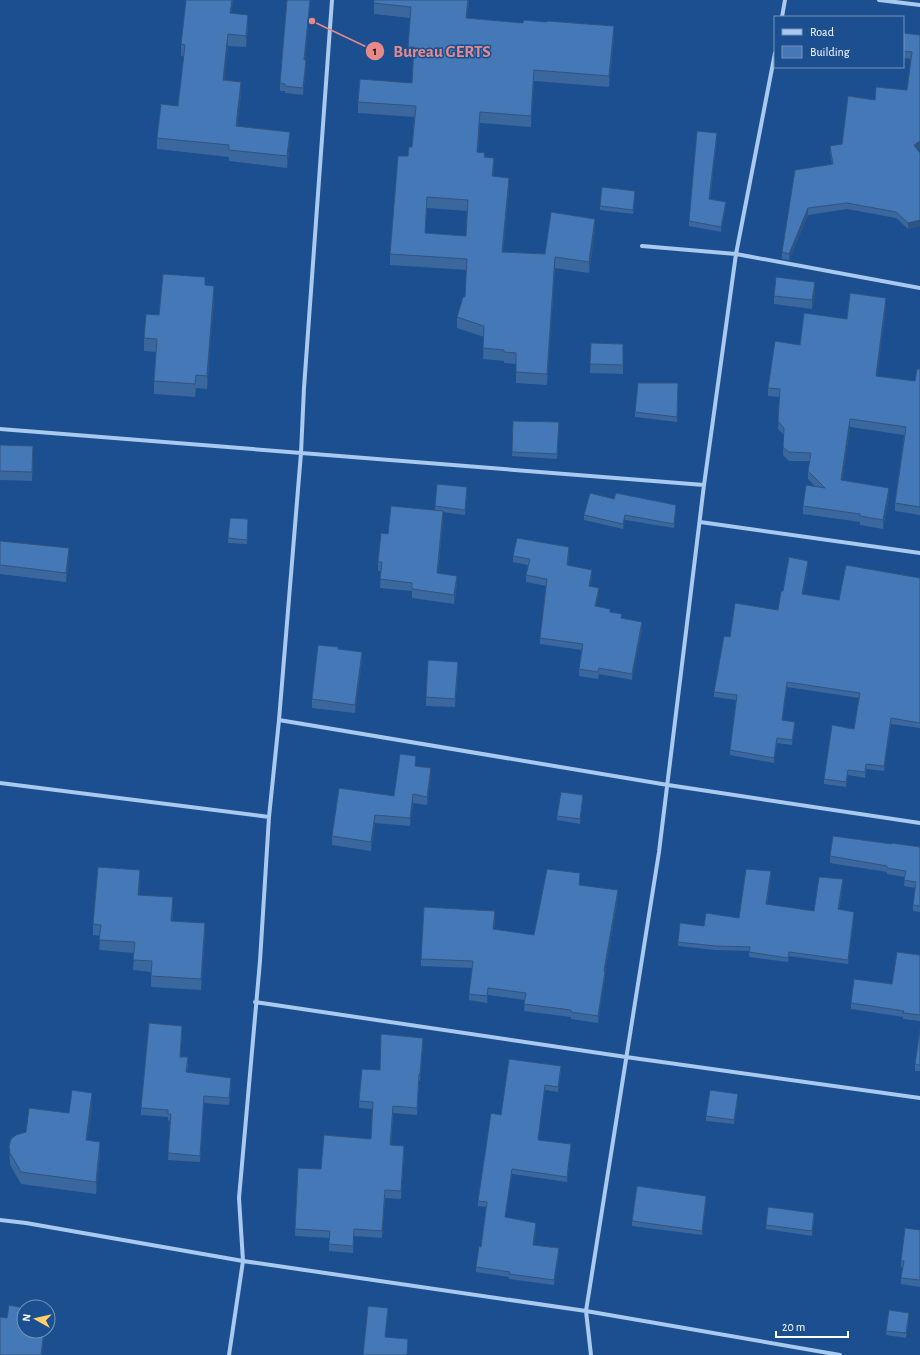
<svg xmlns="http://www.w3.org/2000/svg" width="920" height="1355" font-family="'Alegreya Sans',sans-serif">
<rect width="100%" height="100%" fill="#1b4f8f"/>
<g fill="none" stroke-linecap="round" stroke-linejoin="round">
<path stroke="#a9c9ee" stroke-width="4" d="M879,0L920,5
M782,17L785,0
M642,246L736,254L920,288
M0,429L704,485
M700,522L920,553
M279,720L668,785L920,823
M0,783L269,817
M255,1002L626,1057L920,1098
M0,1220L26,1223L243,1261L586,1311L840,1355
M229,1355L243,1261L239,1198L260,961L269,817L279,720L301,453L304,388L332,0
M591,1355L586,1311L659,852L704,485L736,254L775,53"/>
</g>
<path fill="#3a679d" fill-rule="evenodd" d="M233,0L231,13L248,27L246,47L228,46L224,80L241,94L237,126L290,143L287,168L229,161V157L157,149V138L178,106L184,56H181V44Z
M287,0H310L305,60L306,68L303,95L285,93V91H280V83Z
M374,0H469L467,18L614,37L609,87L534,81L531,127L480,123L478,152L485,158L494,170L493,176L509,189L503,252L545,254L595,230L589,273L555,268L547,385L516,383V364L504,363V361L483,359L484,337L457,328V317L465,297L467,270L390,265V254L408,156L412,147L414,117L358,113V102L412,83L413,58H408V47L410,18L374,14ZM427,208L468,211L466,236L425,233Z
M903,33L920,35V148L918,149L920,153V226L908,229L896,218L847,209L808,215L789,260L782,259V252L832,164L830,152V146L842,144L875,100L907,90L911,59L903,58Z
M717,138L710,199L726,206L721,232L689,226V221Z
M635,195L633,214L600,210V206Z
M205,285L214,299L207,389L196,388L195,397L154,394V381L157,352L144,351V338L159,315Z
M815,291L812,309L774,304V296Z
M886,306L877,376L915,381L920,369V515L895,511V503L904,435L850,427L842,480L889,497L883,529L860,525V522L803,514V506L815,486L808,479V471L810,461H789L783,455L784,435L778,429L780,397L768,396V388L800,345L847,319Z
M591,343L623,344V374L590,373Z
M678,383L677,422L635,417V412Z
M513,421L559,426L557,459L512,456Z
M0,445L33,455L32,481L0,480Z
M467,492L465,515L443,512V520L438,573L457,584L454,604L412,598V591L380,588L381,571H378V562L388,534L435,510V506Z
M614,499L676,510L674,528L625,520L623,529L584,520V515Z
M248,523L247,544L228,543V538Z
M0,541L69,557L66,582L0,574Z
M569,554L568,565L592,576L590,586L599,595L596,606L610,612L622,619L642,629L632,680L599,674L598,679L579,676V669L582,650L540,644V638L546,586L526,582V575L528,565L513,562V556Z
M808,566L803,594L839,600L920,578V728L891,724L884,771L866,769L865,778L848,775L846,787L824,784V779L854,729L859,698L787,687L782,720L795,727L792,745L777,743L774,763L730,755V750L736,700L714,697V692L730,637L778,610L783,591Z
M338,649L362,660L355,713L312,708V699Z
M458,671L455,707L426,706V697Z
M416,766L431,777L427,805L413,803L410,826L375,823L371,851L332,845V836L394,796Z
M583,799L580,824L557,820V816Z
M892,844L920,847V912L913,911V905L915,888L904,886L905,877L887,874V872L830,863V856Z
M771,876L767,904L814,911L843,884L839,909L854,916L848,964L789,956L788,962L749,957V951L715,950L678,946V942L704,926L739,918Z
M580,880V885L618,897L605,972V978L598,1023L571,1019V1017L524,1011L525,1000L488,995L487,1003L469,1000V994L472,968L421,966V959L495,917L494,929L534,935Z
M140,881L139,895L173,908L172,922L205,934L201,990L151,987V972L133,970L134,953L99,950L100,936L93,935V924Z
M920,955V1021L903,1019V1017L851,1009V1003L892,984Z
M920,1030V1071H915V1064Z
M182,1033L180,1057L188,1064L187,1072L231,1085L229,1105L204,1103L200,1162L168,1160L170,1121L168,1120V1117L141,1115V1108Z
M423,1045L420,1081H419L417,1115L393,1113L391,1145L404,1153L401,1199L385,1198L382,1238L354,1236L353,1253L329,1251V1238L295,1236V1229L321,1169L371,1139L372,1109L359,1108V1101L380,1070Z
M561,1071L558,1092L545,1090L538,1140L571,1149L567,1182L512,1174L505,1217L536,1228L534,1245L559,1253L554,1285L509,1279V1277L476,1272V1267L481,1247L486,1207L478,1206V1201L501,1115Z
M738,1099L734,1124L706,1121V1116Z
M92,1105L87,1140L100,1154L96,1194L21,1184L10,1165L9,1146L26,1132L69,1113Z
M706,1201L702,1235L632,1226V1221Z
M814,1218L812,1236L766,1229V1225Z
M920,1230V1287L901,1284V1278L903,1268L901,1267V1261Z
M909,1317L906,1338L886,1335V1331Z"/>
<path fill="#305480" d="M232,0H233L230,25V13Z
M310,0L304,67V60Z
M468,0H469L466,29V18Z
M248,15V27L246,47V36Z
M614,26V37L609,87V76Z
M228,34V46L223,92V80Z
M306,60V68L303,95V88Z
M534,70V81L531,127V116Z
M241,82V94L236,138V126Z
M480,112V123L477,163V152Z
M290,132V143L287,168V156Z
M717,133V138L709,203V199Z
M920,141V148L914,152V145Z
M494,158V170L492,187V176Z
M509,178V189L502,263V252Z
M427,197V208L425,244V233Z
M726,202V206L721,232V227Z
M808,208V215L789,260V254Z
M595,219V230L589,273V262Z
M920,220V226L908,229V223Z
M555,257V268L547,385V374Z
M815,282V291L812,309V300Z
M214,286V299L207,389V376Z
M886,298V306L876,384V376Z
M850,419V427L841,488V480Z
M889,488V497L883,529V520Z
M676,505V510L674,528V524Z
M443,511V520L437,582V573Z
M625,515V520L623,529V524Z
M569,547V554L567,571V565Z
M69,548V557L66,582V573Z
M808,561V566L802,599V594Z
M592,570V576L589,593V586Z
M457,576V584L454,604V595Z
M599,588V595L595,612V606Z
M642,622V629L632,680V674Z
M362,652V660L355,713V705Z
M458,662V671L455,707V699Z
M787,682V687L782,725V720Z
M891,718V724L884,771V766Z
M795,722V727L792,745V740Z
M777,738V743L774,763V758Z
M431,768V777L427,805V797Z
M848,770V775L846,787V782Z
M413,794V803L410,826V818Z
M583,795V799L580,824V819Z
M375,815V823L371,851V842Z
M140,870V881L138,906V895Z
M771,871V876L766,908V904Z
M843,879V884L838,914V909Z
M618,890V897L605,972V978L598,1023V1016L604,971Z
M173,897V908L171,932V921Z
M495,911V917L493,936V929Z
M854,912V916L848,964V960Z
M205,923V934L201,990V979Z
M488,988V995L487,1003V996Z
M423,1038V1045L420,1081V1074Z
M561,1066V1071L558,1092V1087Z
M545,1085V1090L538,1145V1140Z
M92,1093V1105L86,1152V1140Z
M738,1094V1099L734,1124V1120Z
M204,1096V1103L200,1162V1156Z
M100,1142V1154L96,1194V1182Z
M571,1144V1149L567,1182V1177Z
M404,1146V1153L401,1199V1191Z
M512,1169V1174L505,1222V1217Z
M385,1190V1198L382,1238V1231Z
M706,1196V1201L702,1235V1231Z
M814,1213V1218L812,1236V1231Z
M536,1223V1228L533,1250V1245Z
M559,1248V1253L554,1285V1280Z
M388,1308V1315L385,1343V1337Z
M909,1313V1317L906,1338V1333Z
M44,1331H45L42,1355H41Z"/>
<path fill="#4478b7" stroke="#305480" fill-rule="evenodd" d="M186,0H232L230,13L248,15L246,36L228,34L223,80L241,82L236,126L290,132L287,156L229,150V145L157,138L161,104L178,106L185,45L181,44Z
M287,0H310L304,60H306L303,88L285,86V84L280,83Z
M374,0H468L466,18L523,23L524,20L547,22V21L614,26L609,76L534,70L531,116L480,112L477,152L485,153L484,157L494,158L492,176L509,178L502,252L545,254L551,212L595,219L589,262L555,257L547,374L516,372V353L504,352V350L483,348L484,326L457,317L463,297H465L467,259L390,254L398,156H408L409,147H412L416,106L358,102L360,79L412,83L414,47H408L411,7L374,3ZM427,197L468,200L466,236L425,233Z
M903,33L920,35V141L914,145L920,153V220L908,223L896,212L847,203L808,208L789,254L782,252L795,170L833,164L830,146L842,144L848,96L875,100L876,87L907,90L912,52L903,51Z
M697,131L717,133L709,199L726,202L721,227L689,221Z
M602,187L635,191L633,210L600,206Z
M163,274L205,277V285L214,286L207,376L196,375L195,384L154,381L157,339L144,338L146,314L159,315Z
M776,277L815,282L812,300L774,296Z
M850,293L886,298L876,376L915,381L917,369H920V507L895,503L906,427L850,419L841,480L889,488L883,520L860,516V514L803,506L806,485L825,488L808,471L811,453L789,452L783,447L784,428L778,421L780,389L768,388L775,341L800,345L804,313L847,319Z
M591,343L623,344V365L590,364Z
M638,383H678L677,417L635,412Z
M513,421L559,422L557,454L512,452Z
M0,445L33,446L32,472L0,471Z
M437,484L467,487L465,510L435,506Z
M590,493L614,499L616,493L676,505L674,524L625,515L623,524L584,515Z
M391,506L443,511L437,573L457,576L454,595L412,589V583L380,579L382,562H378L381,533L388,534Z
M230,518L248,519L247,540L228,538Z
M517,538L569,547L567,565L592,570L589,586L599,588L595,606L610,609V612L622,614L621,618L642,622L632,674L599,668L598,672L579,669L583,644L540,638L547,579L526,575L530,559L513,556Z
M0,541L69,548L66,573L0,565Z
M789,557L808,561L802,594L839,600L846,565L920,578V723L891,718L884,766L866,764L865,772L848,770L846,782L824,779L832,725L854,729L860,693L787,682L782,720L795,722L792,740L777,738L774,758L730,750L737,695L714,692L724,636L730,637L735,603L778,610L781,591H783Z
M318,645L338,647V649L362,652L355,705L312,699Z
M428,660L458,662L455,699L426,697Z
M400,754L416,756L415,766L431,768L427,797L413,794L410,818L375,815L371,842L332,836L339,788L394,796Z
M561,792L583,795L580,819L557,816Z
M833,836L892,844V843L920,847V906L913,905L916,882L904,880L906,871L887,868V866L830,856Z
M98,867L140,870L138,895L173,897L171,921L205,923L201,979L151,976L152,961L133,960L135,942L99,940L101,925L93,924Z
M547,869L580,873L579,885L618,890L604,971L605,972L598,1016L571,1012V1010L524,1004L526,993L488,988L487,996L469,994L473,961L421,959L424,907L495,911L493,929L534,935Z
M746,869L771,871L766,904L814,911L819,877L843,879L838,909L854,912L848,960L789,952L788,958L749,952L750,947L715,946L678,942L680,923L704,926L706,913L739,918Z
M897,952L920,955V1015L903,1013L904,1011L851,1003L854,979L892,984Z
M149,1023L182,1026L180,1057H188L186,1072L231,1078L229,1098L204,1096L200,1156L168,1153L171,1114H168V1110L141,1108Z
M920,1030V1065L915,1064Z
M381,1034L423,1038L420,1074H419L417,1108L393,1106L390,1145L404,1146L401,1191L385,1190L382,1231L354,1229L353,1246L329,1244L330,1231L295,1229L298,1168L321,1169L324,1135L371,1139L373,1102L359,1101L362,1069L380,1070Z
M509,1059L561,1066L558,1087L545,1085L538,1140L571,1144L567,1177L512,1169L505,1217L536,1223L533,1245L559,1248L554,1280L509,1274L510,1272L476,1267L479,1246L481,1247L487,1202L478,1201L491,1113L501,1115Z
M72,1090L92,1093L86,1140L100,1142L96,1182L21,1172L10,1153L9,1146L11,1139L16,1135L26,1132L29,1108L69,1113Z
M710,1090L738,1094L734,1120L706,1116Z
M637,1186L706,1196L702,1231L632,1221Z
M768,1207L814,1213L812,1231L766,1225Z
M905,1228L920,1230V1280L901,1278L904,1261H901Z
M9,1305L24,1308V1331H44L41,1355H0V1317L7,1318Z
M368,1306L388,1308L385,1337L408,1339L407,1355H363Z
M889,1310L909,1313L906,1333L886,1331Z"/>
<path fill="none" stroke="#e88989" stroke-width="1.5" d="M312 21L375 51"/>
<g fill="#e88989" stroke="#1b4f8f" stroke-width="1.5">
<circle cx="312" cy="21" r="4"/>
<circle cx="375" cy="51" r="10"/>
</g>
<g font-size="12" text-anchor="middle" font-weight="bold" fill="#111">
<text x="375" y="55">1</text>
</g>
<g font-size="17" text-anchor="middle" font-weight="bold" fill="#e88989" stroke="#1b4f8f" stroke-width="3" stroke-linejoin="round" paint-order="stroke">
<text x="442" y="57">Bureau GERTS</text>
</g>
<rect x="774" y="16" width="130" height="52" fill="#1b4f8f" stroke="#7695bc"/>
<rect x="782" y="29" width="20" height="6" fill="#a9c9ee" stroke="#7695bc"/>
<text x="810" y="36" font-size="12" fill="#ffffff">Road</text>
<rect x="782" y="46" width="20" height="12" fill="#4478b7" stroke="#7695bc"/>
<text x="810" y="56" font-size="12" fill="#ffffff">Building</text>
<g transform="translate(36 1319) rotate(278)"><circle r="19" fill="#1b4f8f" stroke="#7695bc"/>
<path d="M0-3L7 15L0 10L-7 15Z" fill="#ffd166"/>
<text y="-6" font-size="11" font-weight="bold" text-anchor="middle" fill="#ffffff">N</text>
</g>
<path d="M776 1331v6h72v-6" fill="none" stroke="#ffffff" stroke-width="2"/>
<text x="782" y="1331" font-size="12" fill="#ffffff" stroke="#1b4f8f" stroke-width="3" paint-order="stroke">20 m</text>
</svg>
